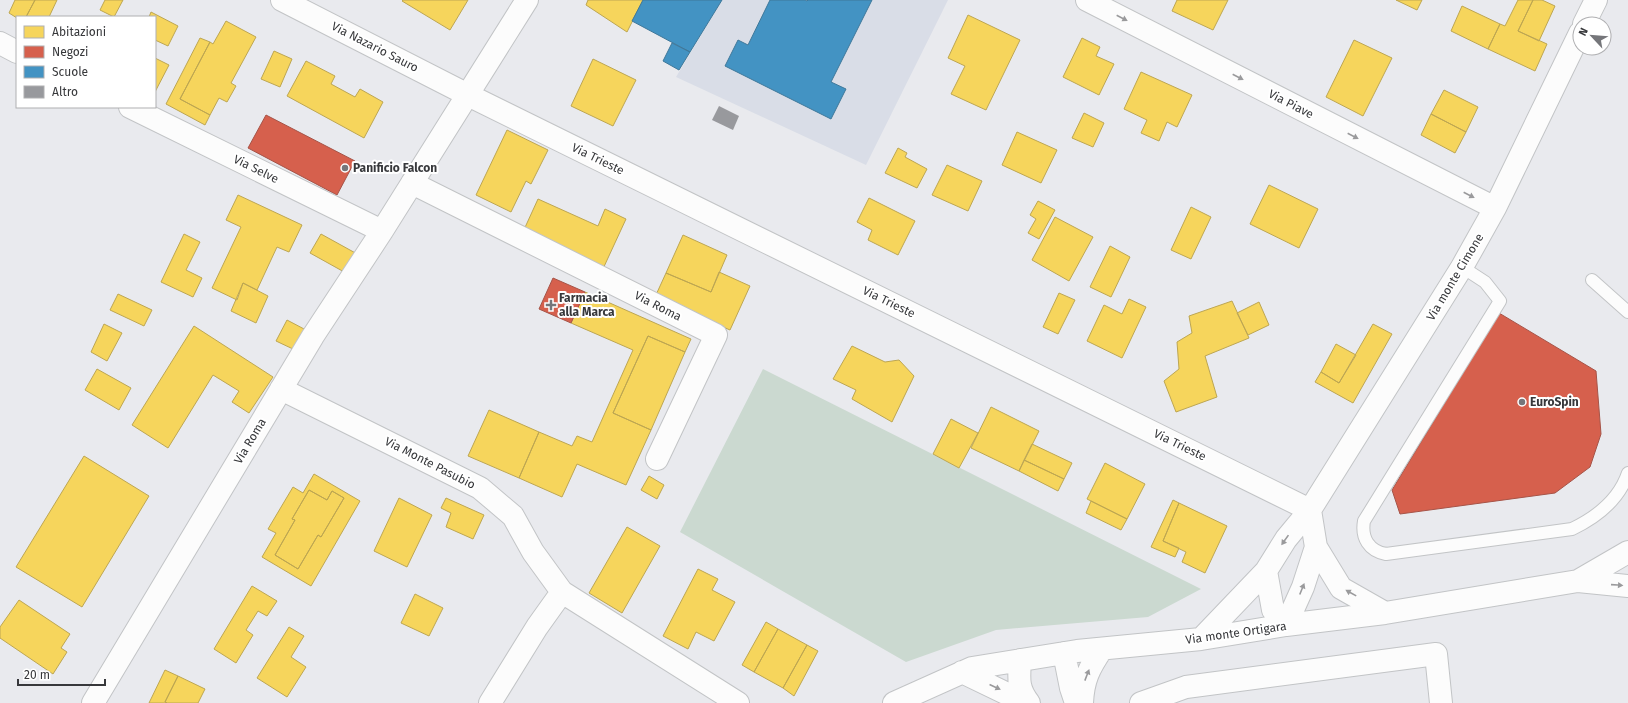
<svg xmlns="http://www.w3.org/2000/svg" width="1628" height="703" font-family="'Fira Sans',sans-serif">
<rect width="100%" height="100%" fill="#e9eaee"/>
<path fill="#d9dde7" d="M722,0H948L866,165L676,77Z"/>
<path fill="#cbd9d0" d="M763,369L1201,589L1148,617L996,630L906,662L680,532Z"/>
<path fill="#f6d55c" stroke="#bda652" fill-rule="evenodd" d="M15,0H35L26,17L17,18L9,13Z
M35,0H57L49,17H26Z
M105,0H123L114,17L100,10Z
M403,0H468L450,30L402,1Z
M588,0H643L627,32L586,5Z
M1177,0H1228L1213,30L1172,11Z
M1396,0H1422L1417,10Z
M1518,0H1533L1518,31L1547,44L1535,71L1488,49L1500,24L1505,26Z
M1533,0H1542L1555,6L1539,41L1518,31Z
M1462,6L1500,24L1488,49L1451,31Z
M151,12L178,26L168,46L155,40V17H149Z
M968,15L1020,40L986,110L951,94L965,66L948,58Z
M226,21L256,37L231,83L236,86L227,102L219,98L210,115L180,99L210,42L213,44Z
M200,38L210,42L180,99L210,115L205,125L166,104Z
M1082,38L1100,47L1096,56L1114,64L1099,95L1063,77Z
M1354,40L1392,58L1363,116L1326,97Z
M274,51L292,59L280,87L261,79Z
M155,58L169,65L155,92Z
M593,59L636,80L613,126L571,106Z
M306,61L335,76L331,84L355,97L360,89L383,102L364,138L287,96Z
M1141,72L1192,95L1177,127L1167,122L1159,141L1141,133L1147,120L1124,109Z
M1444,90L1478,107L1466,132L1431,114Z
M1084,113L1104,123L1093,147L1072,138Z
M1431,114L1466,132L1455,153L1421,135Z
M507,130L548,150L531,184L526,181L511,212L476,195Z
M1017,132L1057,150L1041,183L1002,165Z
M898,148L907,153L905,157L927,169L917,188L885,173Z
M947,165L982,181L968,211L932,195Z
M1269,185L1318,209L1299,248L1250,224Z
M238,195L302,225L289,252L277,247L257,290L243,283L237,300L212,288L241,227L226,220Z
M869,198L915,221L898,255L868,240L872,230L857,222Z
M538,199L598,226L605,209L626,219L602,271L522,234Z
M1038,201L1055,210L1039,239L1028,233L1036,219L1030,215Z
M1191,207L1211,217L1191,259L1171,250Z
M1055,217L1093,237L1069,281L1032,260Z
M184,234L200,242L186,270L202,278L193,297L161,282Z
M321,234L359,255L346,273L310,253Z
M683,235L727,255L711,292L666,273Z
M1110,246L1130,257L1111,297L1090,287Z
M719,272L750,286L730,330L655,297L666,273L711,292Z
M243,283L268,296L256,323L231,311Z
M585,292L691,339L685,352L648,336L613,413L651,430L626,485L577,464L562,497L519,478L539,432L572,446L577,436L592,442L633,350L571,323Z
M1059,293L1075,300L1058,334L1043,327Z
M118,294L152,310L144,326L110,310Z
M1129,299L1146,307L1122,358L1087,341L1104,305L1122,314Z
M1232,301L1249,338L1205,356L1217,397L1176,412L1164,381L1179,369L1177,342L1192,333L1189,316Z
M1259,302L1269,325L1248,335L1237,313Z
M287,320L306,330L293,349L276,341Z
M104,324L122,333L107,361L91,352Z
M1373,324L1392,334L1353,403L1315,382L1321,372L1339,383Z
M194,326L273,377L249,413L232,402L239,391L213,375L168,448L132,425Z
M648,336L685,352L651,430L613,413Z
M1336,344L1356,355L1339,383L1321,372Z
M852,346L885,362L899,360L914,376L892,422L852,399L856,390L833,379Z
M97,369L131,388L119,410L85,390Z
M991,407L1039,431L1019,471L971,448Z
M489,410L539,432L519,478L468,456Z
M951,419L978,433L959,468L933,454Z
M1032,444L1072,463L1064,479L1024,460Z
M84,456L149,496L82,607L16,567Z
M1024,460L1064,479L1058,491L1019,471Z
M1105,463L1145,484L1127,519L1087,499Z
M314,474L360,501L311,586L262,557L276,533L268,529L293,487L303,493ZM309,490L327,500L332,491L344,498L321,537L318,535L298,569L275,555L295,520L292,519Z
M649,476L664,485L657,499L641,490Z
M309,490L327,500L332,491L344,498L321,537L318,535L298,569L275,555L295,520L292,519Z
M399,498L432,515L407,567L374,551Z
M446,498L484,515L473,539L446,527L451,513L441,508Z
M1173,500L1179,503L1163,541L1179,548L1175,557L1151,547Z
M1091,501L1127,519L1121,530L1086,513Z
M1179,503L1227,526L1205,573L1182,562L1186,552L1163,541Z
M627,527L660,546L622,613L589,593Z
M698,569L718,579L712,590L735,602L714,641L696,632L688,649L663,636Z
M252,586L277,601L267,616L258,611L246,630L253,635L236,663L214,649Z
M415,594L443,608L429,636L401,623Z
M19,600L70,634L61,648L67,652L53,674L0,638V627Z
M766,622L778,629L754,672L742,665Z
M289,627L304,636L291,657L306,667L287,697L257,678Z
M778,629L807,645L783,688L754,672Z
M807,645L818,651L794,696L783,688Z
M165,670L178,676L165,702L167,703H149Z
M178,676L205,689L198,703H167L165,702Z"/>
<path fill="#d6604d" stroke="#a65448" d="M266,115L355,161L337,195L248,148Z
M553,278L585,292L571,323L539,309Z
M1499,313L1596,371L1601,434L1590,467L1555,493L1400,514L1392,490Z"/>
<path fill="#4393c3" stroke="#3f789a" d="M643,0H722L690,52L632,21Z
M770,0H805L807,1L808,0H872L831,82L846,89L831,119L725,66L738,40L748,45Z
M672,43L690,52L679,70L663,61Z"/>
<path fill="#98999d" d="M719,106L739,116L733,130L712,120Z"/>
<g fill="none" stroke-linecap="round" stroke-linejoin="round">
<g stroke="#c2c4c6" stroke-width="14">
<path id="lane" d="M1462,267L1485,282L1500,301L1364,521C1361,538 1369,551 1386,554L1572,529C1597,517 1619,500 1628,473
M1592,280L1628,312"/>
</g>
<g stroke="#c2c4c6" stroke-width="24">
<path id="street" d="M282,0L468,95L1310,510
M1087,0L1495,208
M1584,24L1596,0
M0,43L17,52
M130,107L382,231
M412,183L716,335L657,459
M281,389L480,488L513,516L533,552L562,592L738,703
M1316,547L1341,588L1385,613
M1266,571L1273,610L1286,625L1303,587L1316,547L1310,510
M1578,581L1628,552
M1201,639L1266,571L1286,539L1310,510L1462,267L1495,208L1580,33
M1064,653L1071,688L1076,703
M1020,660C1019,678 1017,688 1029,703
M962,672L1026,703
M93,703L313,336L382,231L527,0
M490,703L537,627L562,592
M894,703L972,668L1077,651L1201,639L1286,625L1385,613L1578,581L1628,586
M1082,703C1083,680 1089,668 1102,649
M1141,703L1186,687L1436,654L1441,703"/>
</g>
<use href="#lane" stroke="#fcfcfc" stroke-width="12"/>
<use href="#street" stroke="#fcfcfc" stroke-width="22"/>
</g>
<defs><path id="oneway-solid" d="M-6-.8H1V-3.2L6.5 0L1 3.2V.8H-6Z"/></defs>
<g fill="#9a9a9c">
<use href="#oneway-solid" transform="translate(1122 18) rotate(27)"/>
<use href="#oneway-solid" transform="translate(1238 77) rotate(27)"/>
<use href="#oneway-solid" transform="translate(1353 136) rotate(27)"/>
<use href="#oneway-solid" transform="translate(1469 195) rotate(27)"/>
<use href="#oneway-solid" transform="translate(1285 540) rotate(125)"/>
<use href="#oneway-solid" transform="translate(1617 585) rotate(4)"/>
<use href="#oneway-solid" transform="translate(1302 589) rotate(-68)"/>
<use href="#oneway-solid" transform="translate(1351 593) rotate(-151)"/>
<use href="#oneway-solid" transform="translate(1087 675) rotate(-69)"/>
<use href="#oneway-solid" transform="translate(995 687) rotate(25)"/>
</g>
<g fill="#75767a" stroke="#fff" stroke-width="1.5">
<circle cx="345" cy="168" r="4"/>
<path d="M549 299h4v4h4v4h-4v4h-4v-4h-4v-4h4z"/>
<circle cx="1522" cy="402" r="4"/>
</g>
<g text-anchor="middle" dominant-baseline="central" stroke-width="4" stroke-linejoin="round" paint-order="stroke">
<g font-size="12" fill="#37383b" stroke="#fff">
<text transform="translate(375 47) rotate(27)">Via Nazario Sauro</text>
<text transform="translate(1291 104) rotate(27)">Via Piave</text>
<text transform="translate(598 159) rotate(26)">Via Trieste</text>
<text transform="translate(256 169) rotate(26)">Via Selve</text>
<text transform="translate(1455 277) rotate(-59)">Via monte Cimone</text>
<text transform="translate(889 302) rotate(26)">Via Trieste</text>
<text transform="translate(658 306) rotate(27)">Via Roma</text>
<text transform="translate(250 441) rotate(-59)">Via Roma</text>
<text transform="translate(1180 445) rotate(26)">Via Trieste</text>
<text transform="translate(430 463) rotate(27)">Via Monte Pasubio</text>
<text transform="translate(1236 633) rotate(-8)">Via monte Ortigara</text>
</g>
<g font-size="12" font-weight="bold" fill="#37383b" stroke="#fff" text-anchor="start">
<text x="353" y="168">Panificio Falcon</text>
<text x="559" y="298">Farmacia<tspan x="559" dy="14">alla Marca</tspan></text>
<text x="1530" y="402">EuroSpin</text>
</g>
</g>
<rect x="16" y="16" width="140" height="92" fill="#ffffff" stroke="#afafb1"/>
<rect x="24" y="26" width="20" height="12" fill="#f6d55c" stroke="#afafb1"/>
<text x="52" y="36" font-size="12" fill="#37383b">Abitazioni</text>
<rect x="24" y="46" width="20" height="12" fill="#d6604d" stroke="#afafb1"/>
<text x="52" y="56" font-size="12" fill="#37383b">Negozi</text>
<rect x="24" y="66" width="20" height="12" fill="#4393c3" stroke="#afafb1"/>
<text x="52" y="76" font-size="12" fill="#37383b">Scuole</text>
<rect x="24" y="86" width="20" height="12" fill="#98999d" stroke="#afafb1"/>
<text x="52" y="96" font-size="12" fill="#37383b">Altro</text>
<g transform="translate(1592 36) rotate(296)"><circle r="19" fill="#ffffff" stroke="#afafb1"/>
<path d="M0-3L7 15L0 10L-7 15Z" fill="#75767a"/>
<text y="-6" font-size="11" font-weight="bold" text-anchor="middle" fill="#37383b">N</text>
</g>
<path d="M18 679v6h87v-6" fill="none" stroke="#37383b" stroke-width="2"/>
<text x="24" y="679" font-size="12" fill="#37383b" stroke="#ffffff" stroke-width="3" paint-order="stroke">20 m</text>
</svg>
